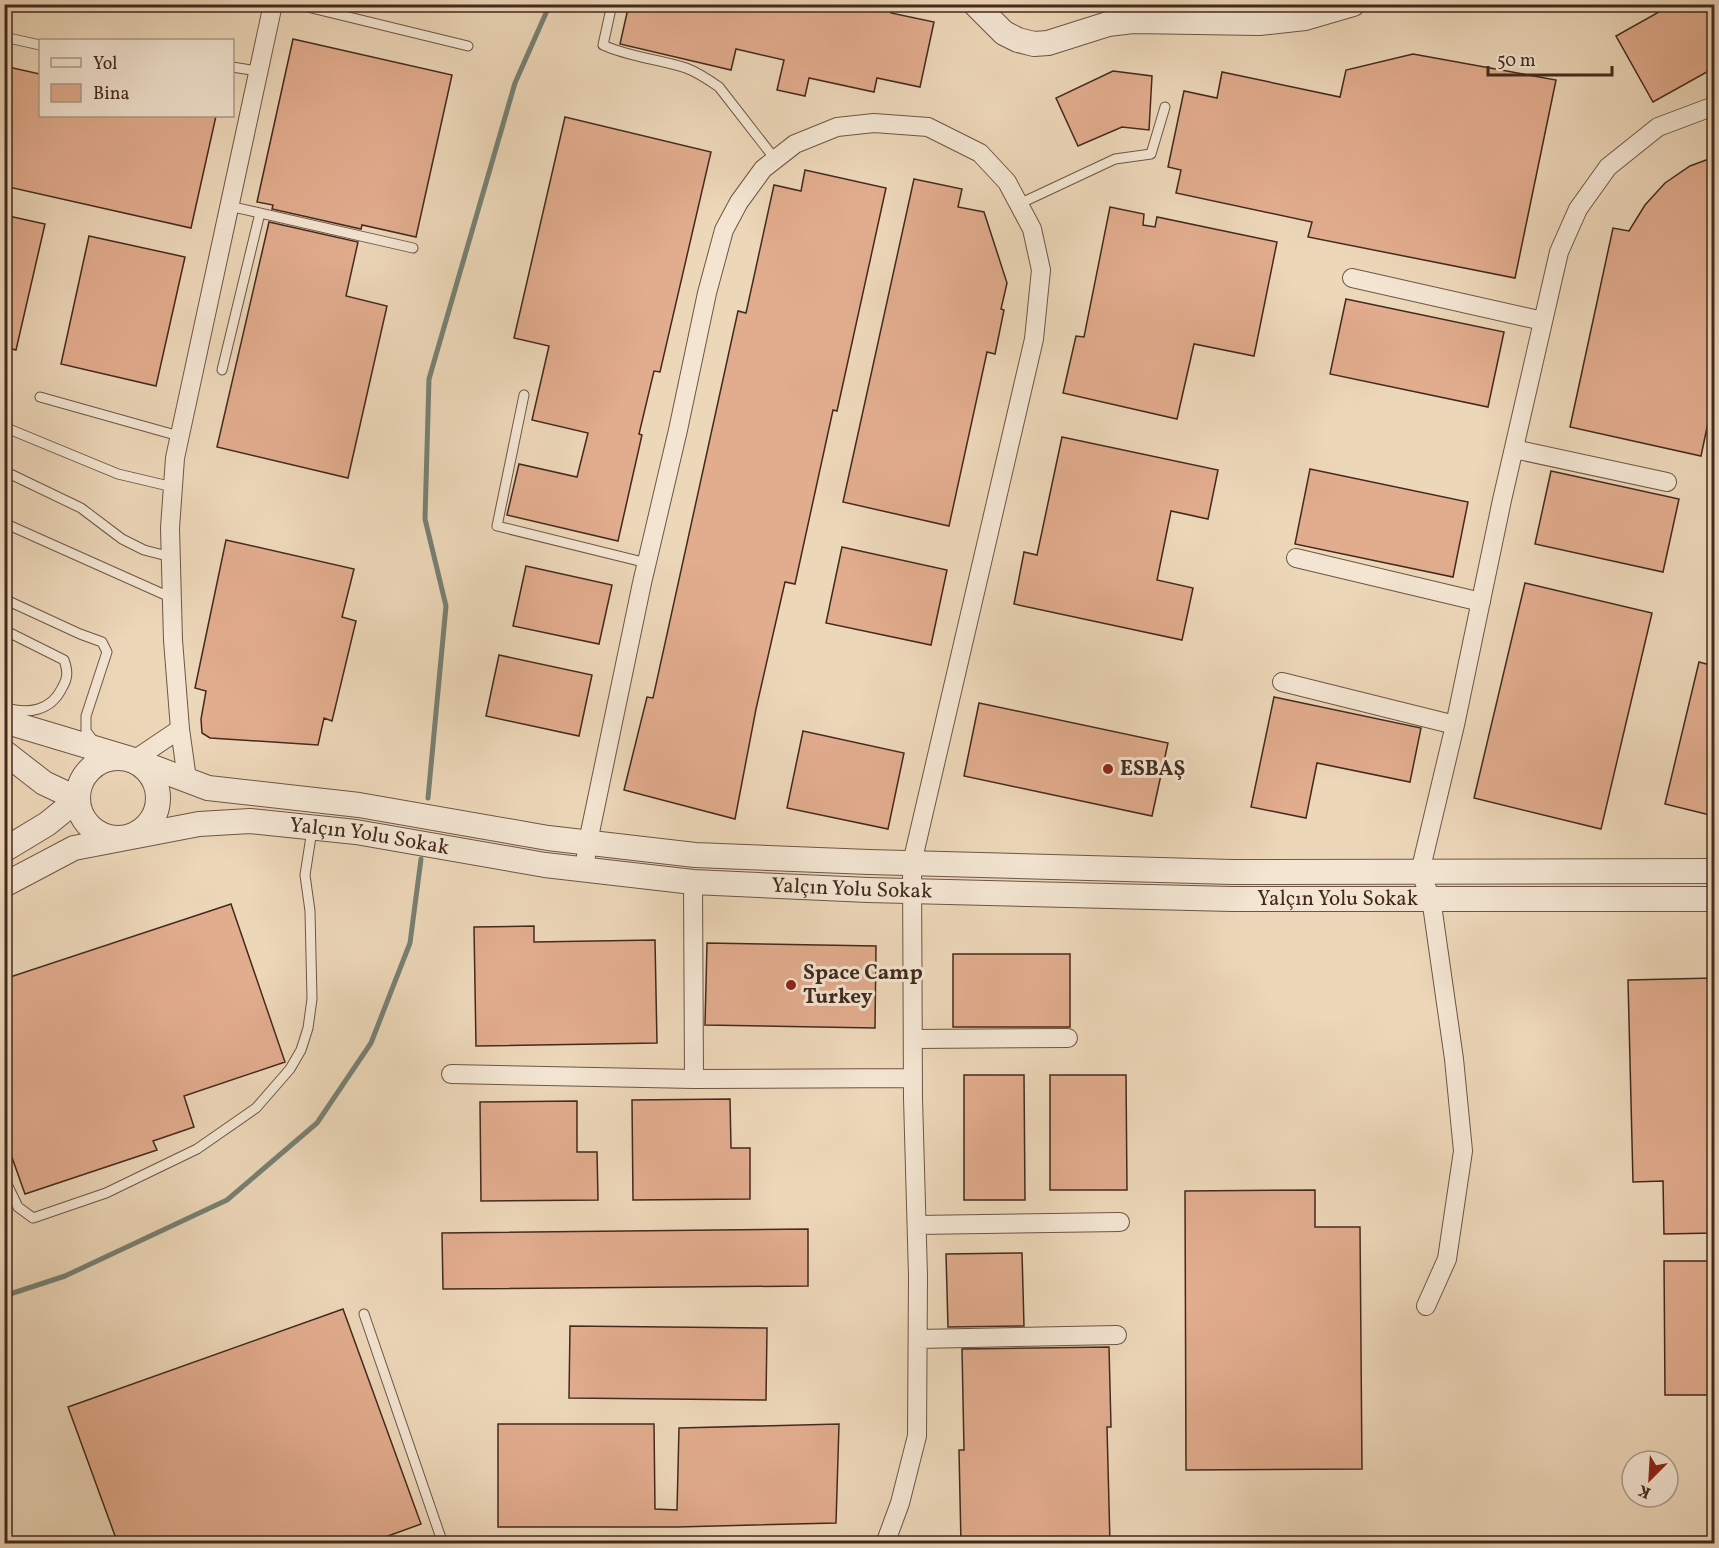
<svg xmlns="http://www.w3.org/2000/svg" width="1719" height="1548" font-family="Vollkorn,serif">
<rect width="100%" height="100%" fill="#edd7b9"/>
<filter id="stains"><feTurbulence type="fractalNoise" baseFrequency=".00333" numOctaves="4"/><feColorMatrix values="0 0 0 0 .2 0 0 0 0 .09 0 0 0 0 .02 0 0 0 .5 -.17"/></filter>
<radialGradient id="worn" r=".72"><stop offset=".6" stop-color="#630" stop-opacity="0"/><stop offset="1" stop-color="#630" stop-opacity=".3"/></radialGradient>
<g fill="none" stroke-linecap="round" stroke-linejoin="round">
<path stroke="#778073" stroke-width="5" d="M428,798L446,606L425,519L429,379L515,83L550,4
M4,1296L65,1276L227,1200L317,1123L371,1043L410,943L421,859"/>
</g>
<path fill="#e2ac8e" stroke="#432a1e" stroke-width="1.5" d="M629,4H893L891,13L934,22L920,87L877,78L874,92L809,78L805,96L777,90L784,60L736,49L731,70L620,44Z
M1673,4H1710L1714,12V68L1653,102L1616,36Z
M293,39L452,75L416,237L362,225L361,229L272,209L273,205L257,202Z
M1413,54L1556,80L1515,278L1308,237L1312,222L1176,193L1181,170L1168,167L1184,91L1217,98L1222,72L1340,97L1346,70Z
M4,66L40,74V116H216L191,228L4,186Z
M1113,71L1152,76L1149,130L1122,127L1078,146L1056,98Z
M565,117L711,152L660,372L654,371L639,434L642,435L618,541L507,515L519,464L577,477L588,433L532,420L549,346L514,338Z
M1714,157V394L1701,456L1570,427L1613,228L1629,231L1645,205L1665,183L1690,166Z
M805,170L886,188L837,411L833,410L795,584L785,582L756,709L735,819L624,790L647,697L653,698L738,311L746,313L774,185L801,191Z
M914,179L962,189L958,207L984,212L1007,283L1001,309L1004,310L995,354L987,352L949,526L843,502Z
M1110,207L1144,214L1143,225L1155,227L1157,217L1277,242L1254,356L1194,344L1177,419L1063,393L1076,336L1084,337Z
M4,215L45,224L16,350L4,347Z
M269,222L358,242L346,296L387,306L348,478L217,447Z
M89,236L185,257L156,386L61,364Z
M1346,299L1504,332L1488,407L1330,374Z
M1062,437L1218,470L1208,519L1171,511L1157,580L1193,588L1182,640L1014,604L1024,552L1037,555Z
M1310,469L1468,502L1453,577L1295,544Z
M1551,471L1679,499L1663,572L1535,544Z
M226,540L354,569L342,617L356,621L332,721L324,718L318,745L210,738L202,733L201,719L206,691L195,688Z
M842,547L947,570L931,645L826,623Z
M526,566L612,585L599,644L513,626Z
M1525,583L1652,613L1601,829L1474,798Z
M499,655L592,675L579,736L486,716Z
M1699,662L1714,666V816L1665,804Z
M1274,697L1421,728L1410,782L1317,763L1306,818L1251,807Z
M979,703L1168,743L1152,816L964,776Z
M803,731L904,753L888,829L787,808Z
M231,904L285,1062L184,1096L194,1127L153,1141L157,1150L25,1194L4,1135V979Z
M534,926V942L655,940L657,1043L476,1046L474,927Z
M707,943L876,946L875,1028L705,1025Z
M953,954H1070V1027H953Z
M1714,978V1233L1664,1234L1663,1181L1633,1182L1628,980Z
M964,1075H1024L1025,1200H964Z
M1050,1075H1126L1127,1190H1050Z
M730,1099L731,1148H750V1199L633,1200L632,1100Z
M577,1101V1152H597L598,1200L481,1201L480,1102Z
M1315,1190V1227H1360L1362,1469L1186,1470L1185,1191Z
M808,1229V1286L443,1289L442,1233Z
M1022,1253L1024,1326L948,1327L946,1254Z
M1664,1261H1714V1395H1665Z
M343,1309L421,1524L366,1544H118L68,1407Z
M570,1326L767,1328L766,1400L569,1398Z
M1109,1347L1111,1427H1107L1110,1544H961L959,1450H964L962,1349Z
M498,1424H654L655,1509L677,1510L679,1428L839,1424L836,1523L677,1527H498Z"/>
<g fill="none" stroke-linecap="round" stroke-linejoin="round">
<g stroke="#6e5545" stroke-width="11">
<path id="service" d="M295,4L468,46
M612,4L603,45C629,57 658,59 686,68C697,72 709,80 719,87L775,159
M4,37L40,45
M232,67L258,71
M1019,204L1115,159L1151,154L1165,107
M229,206L413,248
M222,370L260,213
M524,395L497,526L647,563
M40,397L179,436
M4,427L118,474L173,487
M4,471L81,508L122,539L144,550L171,557
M4,523L172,598
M4,599L80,634L102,642L107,652L86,716V731L95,743
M4,630L64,660C68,671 68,678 62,688C51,711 28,715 4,707
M4,1178L18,1207L33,1218L106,1193L197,1149L256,1108L290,1069L301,1050L308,1028L312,999L310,911L305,875L312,830
M364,1314L443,1544"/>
</g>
<g stroke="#6e5545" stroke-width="20">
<path id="minor" d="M1352,278L1543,321
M1514,449L1667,482
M1296,558L1481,602
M1282,682L1455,725
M134,760L180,729
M187,779L180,729L173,640L170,528L175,458L273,4
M584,870L588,842L642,583L678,430L707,293L724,230L739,202L763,169L795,144L837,127L874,123L928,127L980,153L1007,182L1032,229L1041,270L1034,339L912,863L913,1098L918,1276L917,1436L900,1503L885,1544
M693,882L694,1079
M913,1039L1068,1038
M451,1074L694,1079L913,1078
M917,1225L1120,1222
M1426,1306L1447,1259L1463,1151L1454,1059L1431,898L1420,872L1455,725L1502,500L1559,252L1578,209L1608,167L1658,127L1714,106
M918,1339L1117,1335"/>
</g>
<g stroke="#6e5545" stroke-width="26">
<g id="tertiary">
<path d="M975,4L1004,33L1018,40L1034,44L1048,43L1108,24L1133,21L1259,23L1305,18L1353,4"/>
<path d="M4,721L134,760L208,788L359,805L548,838L695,855L869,862L1232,872L1714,871"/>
<path d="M4,752L44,783L78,799"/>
<circle cx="118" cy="798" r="40"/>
<path d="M4,850L47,824L78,799"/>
<path id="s1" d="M4,885L74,848L199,824L250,821L356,832L545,865L693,882L868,890L1232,899H1714"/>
</g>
</g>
<use href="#service" stroke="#f3e5d2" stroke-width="9"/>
<use href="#minor" stroke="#f3e5d2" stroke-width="18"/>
<use href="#tertiary" stroke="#f3e5d2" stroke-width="24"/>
</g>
<g fill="#8f2418" stroke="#f3e5d2" stroke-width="2">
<circle cx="1108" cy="769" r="6"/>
<circle cx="791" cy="985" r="6"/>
</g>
<g text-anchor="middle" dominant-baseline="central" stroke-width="6" stroke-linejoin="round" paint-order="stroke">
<g font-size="21" font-weight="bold" fill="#432a1e" stroke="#f3e5d2" text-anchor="start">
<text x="1120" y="769">ESBAŞ</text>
<text x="803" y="973">Space Camp<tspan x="803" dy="24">Turkey</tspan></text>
</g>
<g font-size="21" fill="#432a1e" stroke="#f3e5d2">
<text stroke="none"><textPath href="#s1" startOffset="378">Yalçın Yolu Sokak</textPath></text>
<text stroke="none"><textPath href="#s1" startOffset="864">Yalçın Yolu Sokak</textPath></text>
<text stroke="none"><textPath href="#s1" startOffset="1350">Yalçın Yolu Sokak</textPath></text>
</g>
</g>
<rect width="1719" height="1548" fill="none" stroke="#edd7b9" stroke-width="24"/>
<rect x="6" y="6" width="1707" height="1536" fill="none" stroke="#432a1e" stroke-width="3"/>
<rect x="12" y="12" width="1695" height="1524" fill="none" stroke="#432a1e" stroke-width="1.5"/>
<rect x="39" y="39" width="195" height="78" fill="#f3e5d2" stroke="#ad9a8a" stroke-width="1.5"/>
<rect x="51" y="58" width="30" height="9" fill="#f3e5d2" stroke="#ad9a8a" stroke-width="1.5"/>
<text x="93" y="69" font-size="18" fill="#432a1e">Yol</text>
<rect x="51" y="84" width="30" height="18" fill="#e2ac8e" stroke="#ad9a8a" stroke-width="1.5"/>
<text x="93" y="99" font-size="18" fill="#432a1e">Bina</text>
<g transform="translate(1650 1479) rotate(204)"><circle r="28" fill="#f3e5d2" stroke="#ad9a8a" stroke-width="1.5"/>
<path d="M0-4.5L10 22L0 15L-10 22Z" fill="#8f2418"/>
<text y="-9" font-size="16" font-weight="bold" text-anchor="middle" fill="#432a1e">K</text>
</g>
<path d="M1488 66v9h124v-9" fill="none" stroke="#432a1e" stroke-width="3"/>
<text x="1497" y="66" font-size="18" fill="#432a1e" stroke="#f3e5d2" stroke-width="4.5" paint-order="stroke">50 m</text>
<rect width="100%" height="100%" filter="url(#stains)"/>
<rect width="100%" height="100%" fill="url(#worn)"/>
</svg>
